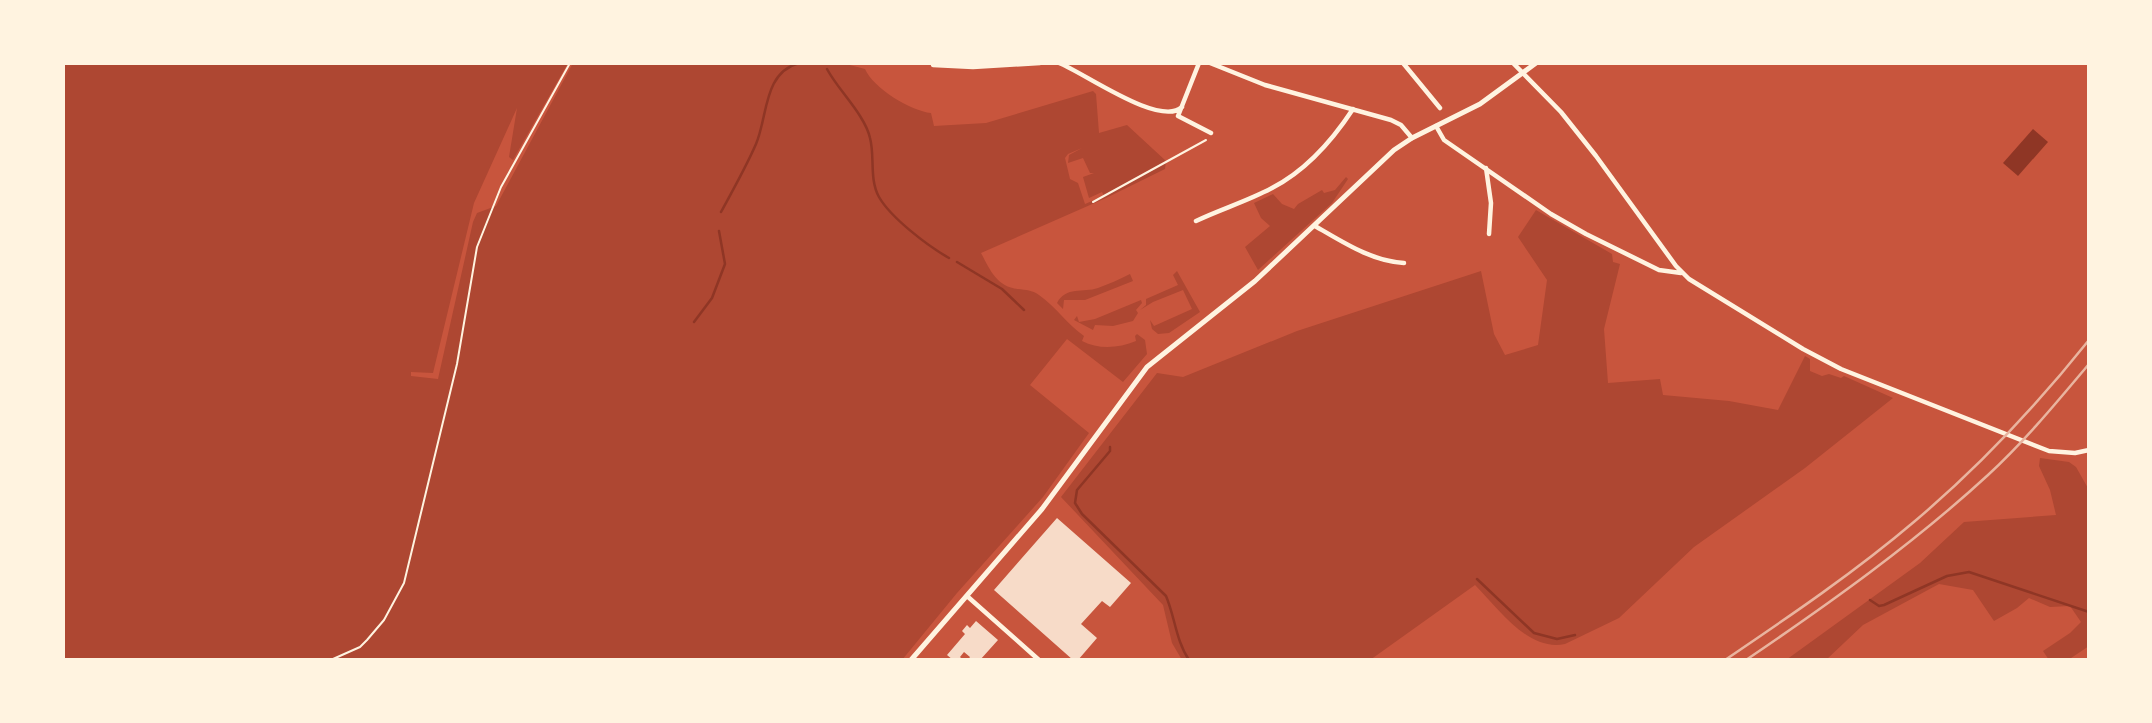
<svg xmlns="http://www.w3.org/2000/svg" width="2152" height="723" font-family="Inter,sans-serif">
<rect width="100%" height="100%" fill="#c8553d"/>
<path fill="#ae4732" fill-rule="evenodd" d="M63,63H568L513,160L509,157L517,108L474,203L433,373L411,372V376L438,379L473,222L477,213L496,206L573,63H842L865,69C873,88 911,111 931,113L934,126L986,123L1093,91L1096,94L1099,133L1127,125L1166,161L1165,169L1106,198L981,253C990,270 997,287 1018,289C1026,290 1032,290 1039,295C1056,307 1067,324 1084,336L1082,341C1099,350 1119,348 1136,341L1135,336L1137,334L1145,340L1147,354L1123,382L1067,339L1030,385L1089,433L1043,497L957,593L902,660H63ZM1082,148L1069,155L1068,163L1083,158L1090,173H1094L1083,177L1089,198L1102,192L1104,196L1085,204L1078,183L1070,179L1065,158L1068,154Z
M1346,177L1348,179L1332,203L1258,270L1245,247L1270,226L1261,218L1254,203L1273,194L1282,204L1294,209L1298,204L1322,190L1324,193L1335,190Z
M1536,210L1612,254L1613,262L1620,264L1604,329L1608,383L1660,379L1663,395L1729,401L1778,410L1805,356L1810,359V371L1822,376L1829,374L1841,378L1844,376L1893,398L1805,468L1694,547L1619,618L1565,644C1528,652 1498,608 1475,585L1370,660H1182L1172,643L1163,605L1061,497L1157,373L1183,377L1297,331L1481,271L1494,334L1505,355L1538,345L1547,280L1518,237Z
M1177,271L1200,312L1169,333L1158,334L1152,329L1150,320L1154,326L1192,309L1183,290L1153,302L1140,310L1146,305V299L1178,285L1173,275Z
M1130,274L1133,281L1085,300H1064L1063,309L1057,303C1066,286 1083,293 1098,288C1109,284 1120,279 1130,274Z
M1141,300L1142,303L1136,310L1138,313L1133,321L1113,326L1095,325L1093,330L1074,320L1077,316L1079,322L1095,319Z
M2040,458L2069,462L2076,467L2089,490V646L2071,658L2049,660L2043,651L2070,633L2081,622L2070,606L2050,607L2029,598L2017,608L1994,621L1973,590L1939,584L1863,625L1826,660H1786L1920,563L1964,522L2056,515L2050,490L2039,466Z"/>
<path fill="#8f3625" d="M2033,129L2048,142L2018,176L2003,163Z"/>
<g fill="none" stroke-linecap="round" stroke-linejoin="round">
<path stroke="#8f3625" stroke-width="2.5" d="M827,69C838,90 865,115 870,138C875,156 869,179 879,197C891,218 928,246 949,258
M721,212C733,190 746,167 756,144C768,116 763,73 799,63
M957,262L1002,289L1024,310
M694,322L712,298L725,264L719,231
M1110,447V451L1077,490L1075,503L1082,514L1166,596C1175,617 1176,641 1189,660
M1477,579L1534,633L1557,639L1575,635
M1870,600L1879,606L1884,605L1947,576L1969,572L2089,612"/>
</g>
<path fill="#f7dbc8" d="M1057,518L1131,583L1110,607L1102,601L1081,624L1097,638L1078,660H1073L994,590Z
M976,621L998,640L980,660H968L970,657L964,652L960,657L963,660H953L947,655L965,634L962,631L967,625L970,628Z"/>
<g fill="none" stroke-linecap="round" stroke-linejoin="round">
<path stroke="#fff3e0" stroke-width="2" d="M1093,202L1206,140"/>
<path stroke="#fff3e0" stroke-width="2" d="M333,659L360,647L367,640L384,620L404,583L457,364L477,247L501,187L570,63"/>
<path stroke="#fff3e0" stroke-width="4.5" d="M1059,63C1083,72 1160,128 1182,107
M1199,63L1178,116L1211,133
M1210,63L1265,85L1391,120L1401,125L1412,138
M1403,63L1440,108
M1513,63L1561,112L1596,156L1676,266L1689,279L1803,349L1841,369L2049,451L2075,453L2089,450
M933,65L973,67L1040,63
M1436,126L1444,140L1551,214L1586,234L1659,270L1681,273
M1486,168L1491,203L1489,234
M1196,221C1221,209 1248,201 1272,188C1307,170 1332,141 1353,109
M1315,226C1343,242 1371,261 1404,263
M967,596L1039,660"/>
<path stroke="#fff3e0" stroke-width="5" d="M911,660L1042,509L1147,367L1255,281L1394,150L1412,138L1480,104L1536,63"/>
<path stroke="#e9b49f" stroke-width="2.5" d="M1725,660C1790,616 1855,572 1915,521C1979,467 2037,405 2089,340
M1746,660C1830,603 1913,544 1988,475C2025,441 2057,402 2089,364"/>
</g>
<rect width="2152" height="723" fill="none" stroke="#fff3e0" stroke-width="130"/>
</svg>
